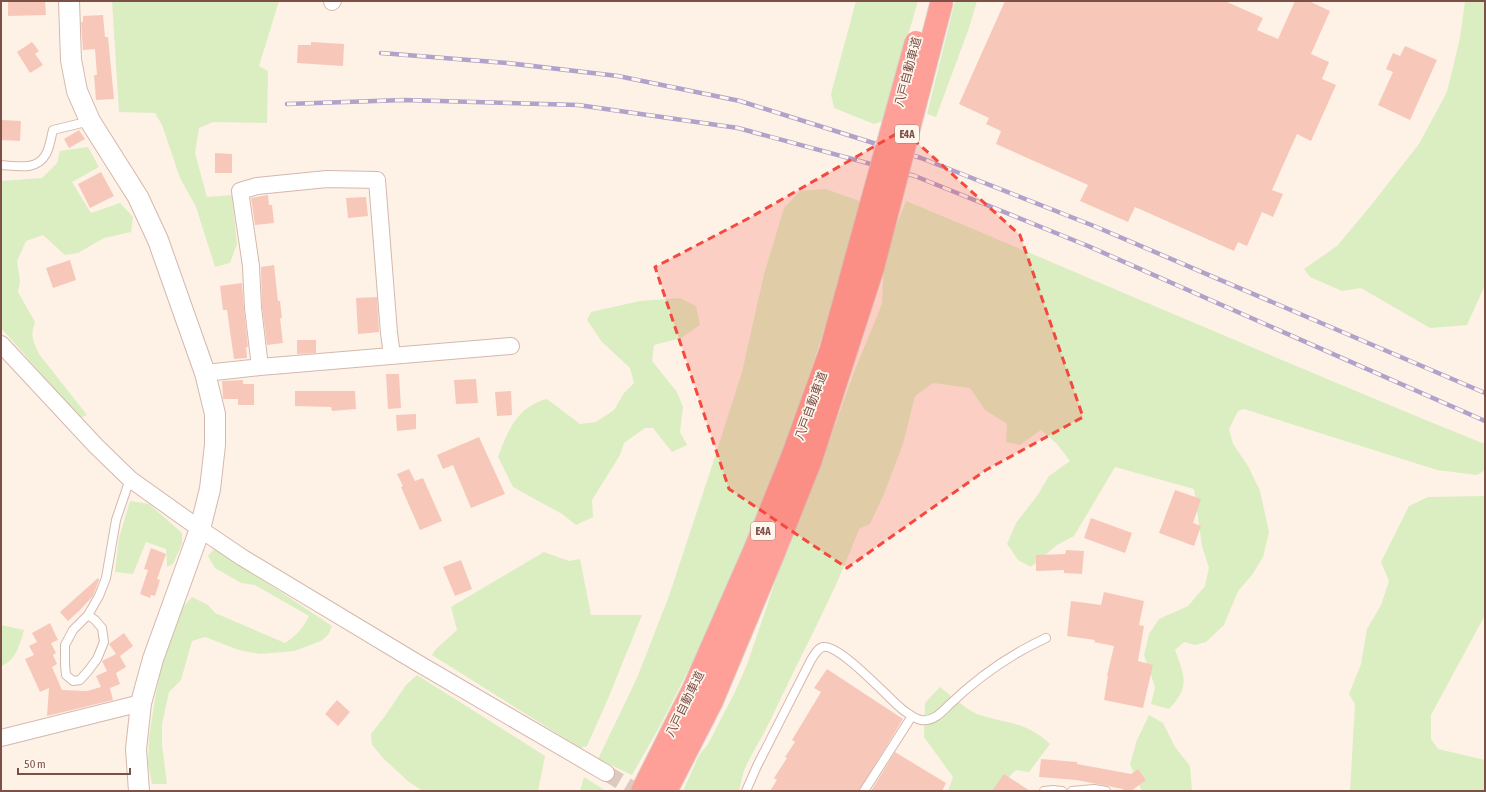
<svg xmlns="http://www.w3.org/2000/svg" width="1486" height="792" font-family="'Asap Condensed','Noto Sans JP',sans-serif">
<rect width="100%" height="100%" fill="#fef1e6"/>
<path fill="#dbeec2" d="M112,1H279L259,66L268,71L267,123L213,122L199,128L195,153L207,197L232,195L237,244L230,263L215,267L196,207L180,178L162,125L155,113L119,112Z
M856,1H918L883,121L874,124L834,108L831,94Z
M955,1H977L969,28L936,117L927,114Z
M1465,1H1485V285L1467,325L1430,328L1361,288L1342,291L1310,277L1304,269L1337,246L1368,209L1419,144L1447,92L1460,38Z
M88,147L99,167L72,182L91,213L120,203L133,217L131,232L104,238L78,253L65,255L43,235L26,241L17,261L20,281L18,292L35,322C30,336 33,340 39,354L87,415L80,418L1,328V181L42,178L57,163L60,151Z
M826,189L865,203L815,358L774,476L702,643L661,724L632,775L598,759L637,678L669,596L710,472L742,372L764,274L784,208L800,191Z
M906,201C1099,281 1291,366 1485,444V470L1477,475L1437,470L1244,409L1238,411L1229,429L1233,444L1248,466L1260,491L1269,532L1263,557L1252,575L1238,591L1224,625L1206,642L1195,645L1184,642L1175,650C1185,677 1190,687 1169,709L1151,704L1155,687L1144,655L1149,634L1159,619L1188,606L1205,586L1209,568L1202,546L1194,489L1115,467L1074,536L1057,545L1031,567L1018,560L1007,544L1016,523L1037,496L1049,476L1070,461L1057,444L1041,430L1020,445L1006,442L1007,424L985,410L970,388L933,383L915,396L903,444L884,494L870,524L859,529C835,594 800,656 771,719C763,736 753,751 745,768C742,775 741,783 739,791H683L699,755L708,744L735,692L748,662L777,576L821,464L854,372L882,304L883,277L890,241Z
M680,298L696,306L700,325L681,338L654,345L652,361L677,392L683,407L680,432L687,445L672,452L653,428H645L624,443L620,455L592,500L593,517L576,525L562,514L513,487L498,457C508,430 517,407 547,399L580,424L596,422L614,410L624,393L634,383L630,368L602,342L587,320L591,312L640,301Z
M1485,496V615L1431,715V739L1438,749L1485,760V791H1350L1355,704L1349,694L1361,664L1367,629L1381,605L1389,581L1381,562L1409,506L1428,497Z
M130,501L149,504L182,533V544L173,564L167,567L166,549L146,542L133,574L115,572L119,538Z
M215,548L332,626L328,635L321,641L294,651L260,654L239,650L205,637L192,641L181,680L169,692L162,724V745L167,784H152L148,764L149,737L156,693L162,666L183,607L192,597L208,605L215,613L285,643C295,637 304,627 309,616L255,585L241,583L215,568L208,556Z
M544,552L569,561L580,559L591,615H642L607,701L587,746L580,748L432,655L436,649L457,630L451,607Z
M1,625L24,630C20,644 16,661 1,666Z
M417,675L545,756L538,791H423L409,782L385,760L372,745L371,734L385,716L406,685Z
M940,687C949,694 967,710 977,714C1006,724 1026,721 1050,744L1029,772L1016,770L995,791H948L953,777L924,737L925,703Z
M1149,715L1163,723L1175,747L1190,766L1192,791H1142L1130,764L1137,740Z
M584,777L606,791H580Z"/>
<path fill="#f7c8ba" d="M8,1H45L46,15L8,16Z
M1005,1H1225L1263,18L1257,30L1278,39L1295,1H1309L1330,11L1311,54L1329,62L1322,79L1336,85L1311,141L1297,134L1272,190L1283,194L1273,217L1262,212L1247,246L1238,242L1234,251L1135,207L1128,222L1080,201L1088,185L996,144L1001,131L986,124L989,118L959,104Z
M103,15L105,37H108L114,99L96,100L94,75H97L95,49L83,50L81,22H83V16Z
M32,42L39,51L35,54L43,65L30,73L17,52Z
M311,42L344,44L343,66L297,63L298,45H311Z
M1405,46L1437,60L1410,120L1378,105L1393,72L1386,69L1393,53L1400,56Z
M1,120L21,121L20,141L1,140Z
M79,130L85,139L69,148L64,139Z
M215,153L232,154V173H215Z
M101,172L114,196L90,208L78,184Z
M268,195L269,205H272L274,223L255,225L251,198Z
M366,197L368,216L348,218L346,198Z
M70,260L76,280L53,288L46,268Z
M274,265L278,301H280L282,318H280L283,343L267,345L262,307L261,267Z
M242,283L244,309L248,347H246L247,358L234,359L227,310H223L220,286Z
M377,297L379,332L358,334L356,298Z
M297,340H316V353L297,354Z
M386,374H399L401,408L388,409Z
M476,379L478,403L456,404L454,380Z
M243,380V384H254V405H238V399H223L222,381Z
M295,391H355L356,409L332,411L331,407L295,406Z
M511,391L512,415L497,416L495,392Z
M416,414V429L397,431L396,415Z
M479,437L505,494L471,508L453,465L443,469L437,455Z
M409,469L415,481L423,478L442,521L420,530L401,487L403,486L397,474Z
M1175,490L1201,499L1193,523L1201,526L1194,546L1159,533Z
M1091,518L1132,533L1125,553L1084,538Z
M151,548L166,554L157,579L160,580L155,596L151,595L150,598L140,594L148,570L144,569Z
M1066,550L1084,551L1082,574L1064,573V570L1036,571V555L1065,554Z
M461,560L472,589L455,596L443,567Z
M98,578L99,580L93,596L80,610L68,621L60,612Z
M1104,592L1144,601L1139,625L1144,626L1138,661L1153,665L1143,708L1104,700L1108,676H1107L1114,646L1094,642L1095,640L1067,636L1071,601L1101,605Z
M50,623L58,640L51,643L56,653L53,655L57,664L52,667L62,690L87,691L101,687L96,676L107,671L102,661L116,654L109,644L124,633L133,646L120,656L126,667L116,673L120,684L110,688L113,700L47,716L49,688L40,692L25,659L34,655L29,646L37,642L32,633Z
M827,669L903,719L859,791H770L777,780L774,778L787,758L785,757L795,742L792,740L821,692L814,688Z
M337,700L350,712L338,726L325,714Z
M895,752L946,783L942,791H871Z
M1041,759L1077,762V764L1131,774L1138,769L1146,780L1131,791H1124L1123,789L1076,780L1039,777Z
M1004,774L1030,791H992Z"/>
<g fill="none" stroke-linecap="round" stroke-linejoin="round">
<path stroke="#ddc9be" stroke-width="16" stroke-dasharray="16 8" stroke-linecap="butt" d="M606,773L636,791"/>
<g stroke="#d4b8ad" stroke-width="10">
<path id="service" d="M1,165C17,166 37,171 46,154C50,147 51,137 53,130L90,121
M88,615L95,620L102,628L104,642L97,659L88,671L80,680L73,681L66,675L65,665V645L73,630L88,615L99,596L106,578L116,520L130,479
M746,791L757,766L811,660C814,655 818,648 823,647C840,644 888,698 903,710C909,714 915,719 921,720C933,722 942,712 949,705C979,676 1009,655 1046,638
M864,791L912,716
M1044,791L1053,790L1062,791
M1072,791L1094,789L1106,791"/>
</g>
<g stroke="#d4b8ad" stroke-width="18">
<path id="minor" d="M332,2L333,1
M1,344L96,446L130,479L200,529L243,558L416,662L606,773
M260,367L253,308L251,266L240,191L257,186L327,179L377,180L389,333L392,355
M205,373L260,367L511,346
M1,738L141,703"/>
</g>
<g stroke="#d4b8ad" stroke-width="22">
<path id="tertiary" d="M69,1L71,60L77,91L90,121L138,197L158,240L205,373L215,414V445L210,489L200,529L153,659L141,703L136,749L139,791"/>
</g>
<g stroke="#dacecb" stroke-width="24">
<path id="motorway" d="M642,791L693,690L755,549L793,455L831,350L856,259
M666,791L712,701L773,555L810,462L873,267"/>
</g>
<use href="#service" stroke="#fff" stroke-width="8"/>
<use href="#minor" stroke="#fff" stroke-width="16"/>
<use href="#tertiary" stroke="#fff" stroke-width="20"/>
<use href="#motorway" stroke="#fea097" stroke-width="22"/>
<g stroke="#b1a2ca" stroke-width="4.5">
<path id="rail" d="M381,53L507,63L618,76L740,101L921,158L1094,226L1485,393
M287,104L404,100L578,105L738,128L915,176L1088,246L1485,421"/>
</g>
<use href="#rail" stroke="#fff6ee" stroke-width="3" stroke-dasharray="9" stroke-linecap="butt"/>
<g stroke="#dacecb" stroke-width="24" stroke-linecap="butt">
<path id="motorway-bridge" d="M856,259L916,42
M873,267L942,1"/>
</g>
<use href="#motorway-bridge" stroke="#fea097" stroke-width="22"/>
</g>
<path fill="#f4493f" fill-opacity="0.2" stroke="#f4493f" stroke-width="3" stroke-dasharray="8 5" stroke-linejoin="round" d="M903,130L1020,235L1083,417L986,470L847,568L729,489L655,267L751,217Z"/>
<g text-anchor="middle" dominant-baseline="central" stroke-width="3.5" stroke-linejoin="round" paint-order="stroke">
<g fill="#fff6ee" stroke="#a38279" stroke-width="1">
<rect x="895" y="125" width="24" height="18" rx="3"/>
<rect x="751" y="522" width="24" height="18" rx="3"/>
</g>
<g font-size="11" font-weight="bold" fill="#7b5147">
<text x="907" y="134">E4A</text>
<text x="763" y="531">E4A</text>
</g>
<g font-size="12" fill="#7b5147" stroke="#fff6ee">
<text transform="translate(908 72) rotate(-75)">八戸自動車道</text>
<text transform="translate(811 406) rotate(-70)">八戸自動車道</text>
<text transform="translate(685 704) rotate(-64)">八戸自動車道</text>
</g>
</g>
<rect width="1486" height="792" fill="none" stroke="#7b5147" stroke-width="4"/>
<path d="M18 768v6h112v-6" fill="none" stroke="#7b5147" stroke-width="2"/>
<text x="24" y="768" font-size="12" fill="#7b5147" stroke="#fff6ee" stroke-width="3" paint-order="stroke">50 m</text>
</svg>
